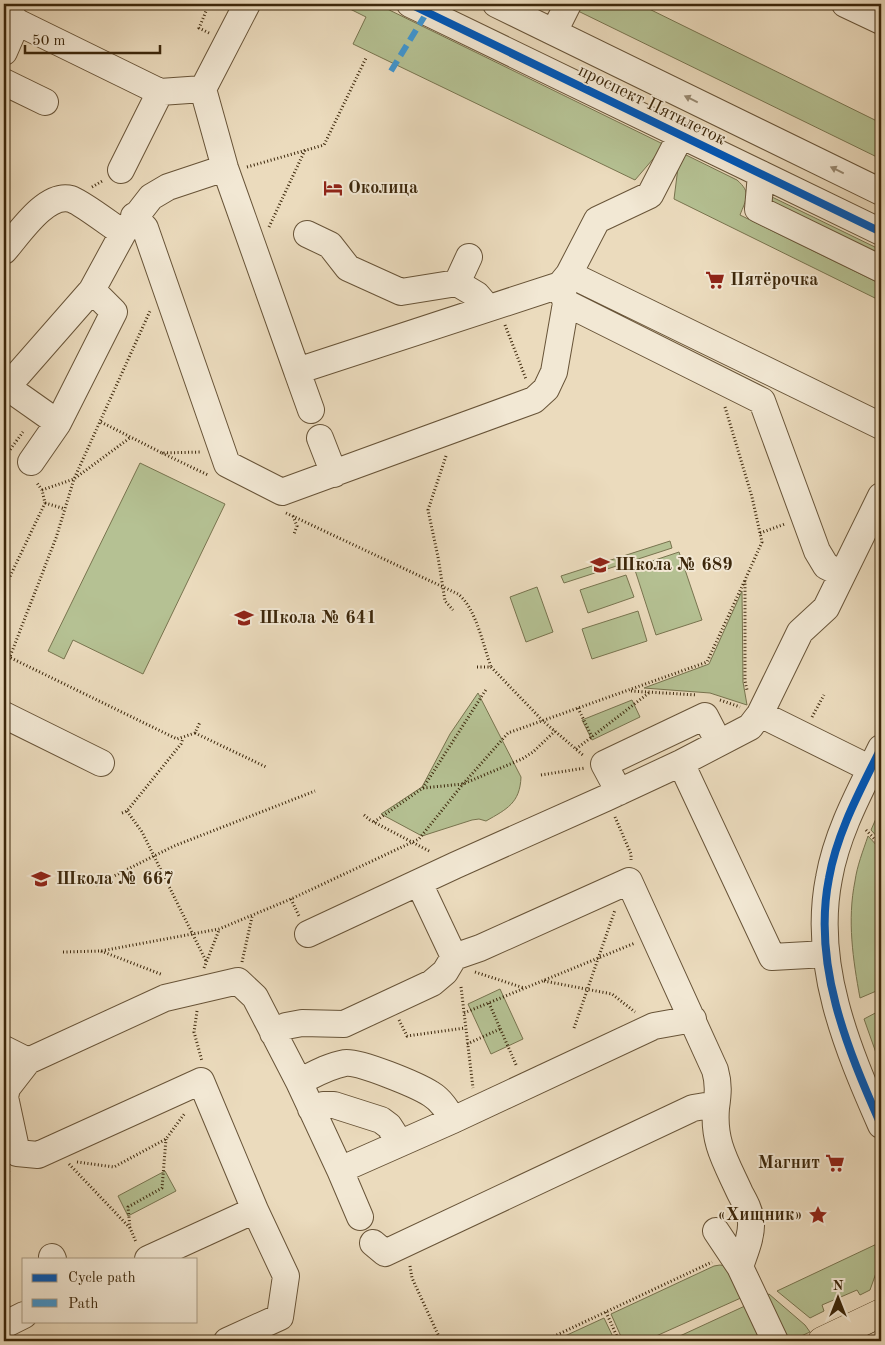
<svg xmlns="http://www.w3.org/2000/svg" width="885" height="1345" font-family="'Old Standard TT',serif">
<rect width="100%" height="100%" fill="#ebdbbd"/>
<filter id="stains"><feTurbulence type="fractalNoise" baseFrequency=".004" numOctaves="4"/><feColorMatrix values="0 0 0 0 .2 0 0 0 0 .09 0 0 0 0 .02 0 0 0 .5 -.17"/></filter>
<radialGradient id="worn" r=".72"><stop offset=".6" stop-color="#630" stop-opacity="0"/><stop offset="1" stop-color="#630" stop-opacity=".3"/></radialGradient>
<path fill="#b5c193" stroke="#78744f" d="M340,4H377L665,145L635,180L353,44L366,17Z
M581,4H639L881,123V159L578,11Z
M680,152L737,180C752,193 746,199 740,215L881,284V301L674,199Z
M772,197L881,250V257L770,203Z
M140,463L225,504L143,674L73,640L64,659L48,651Z
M670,541L672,548L564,583L561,576Z
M679,552L702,620L656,635L634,567Z
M626,575L634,597L588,613L580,590Z
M537,587L553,632L526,642L510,597Z
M742,591L743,682L747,705L710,693L644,688L709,664Z
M638,611L647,641L592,659L582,629Z
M478,693L521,777C520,803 507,809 486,821L479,819L472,820L422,836L381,814L422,787L450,734Z
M632,700L640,717L592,740L582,720Z
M881,807V841L871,830Z
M868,836L881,850V989L860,998C853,960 847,920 855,881C857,866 863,851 868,836Z
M500,989L523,1039L491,1054L468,1004Z
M881,1010V1067L864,1019Z
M165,1171L176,1191L128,1216L118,1196Z
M881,1242V1259L870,1290L860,1295L857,1290L822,1305L824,1311L810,1318L777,1291Z
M720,1265L726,1266L743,1297L645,1341H623L611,1314L714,1266Z
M769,1294L805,1325L810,1332L790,1341H785L763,1297Z
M747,1305L762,1341H669Z
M604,1318L615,1341H554Z"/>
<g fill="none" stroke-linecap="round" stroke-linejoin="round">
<g stroke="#685438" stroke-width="28">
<path id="minor" d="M247,4L203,89L225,168L297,371L560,285L569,274L597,220L650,195L681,135
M410,4L881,232
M496,4L881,192
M845,4L881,21
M4,7L17,22L160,92L203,89
M554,32L568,4
M4,52L17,22
M4,82L45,102
M121,170L160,92
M761,174L758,209L881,269
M134,216L145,228L227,464L282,492L534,400L546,389L554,372L566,303
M307,234L330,245L348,268L401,292L457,283L477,295L483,302L486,309
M4,251C19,234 46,192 71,199C81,202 112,226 123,233
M569,274L881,426
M457,283L469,257
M561,288L566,303L762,401L817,551L826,566L842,574
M92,290L114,312L58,423L7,387L92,290L123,233L151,197L168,187L225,168
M297,371L311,410
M320,438L334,474
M31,462L58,423
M4,715L101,763
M881,748C861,789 837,832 829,878C812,964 847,1048 881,1125
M681,763L772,957L826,954
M871,769L760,714L800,632L826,608L881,496
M619,792L604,764L705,716L719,743
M308,934L456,865L606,798L681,763L750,727L760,714
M454,957L480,948L629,881L715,1070C719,1084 718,1094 716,1108
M273,1033L286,1026L302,1023L344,1024L432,983L445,972L454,957L419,883
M4,1049L28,1061
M299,1082C313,1075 328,1066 345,1063C359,1061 417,1085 431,1094C441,1100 447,1110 453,1120
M311,1109L323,1105H334L381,1120L389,1126L400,1143
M340,1170L360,1217
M716,1231L740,1267
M373,1243L385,1253L693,1108L705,1106L716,1108C713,1143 726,1162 740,1193C745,1202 750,1211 751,1222C752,1237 744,1254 740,1267L775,1341
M52,1257L53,1259
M148,1259L255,1210L201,1081L38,1155L17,1153L5,1097L7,1088L28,1061L165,998L238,981L255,997L299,1082L340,1170L453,1120L654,1026L693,1019
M4,1325L24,1315
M227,1341L280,1317L286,1276L255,1210"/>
</g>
<g stroke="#3c270b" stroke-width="29">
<path id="major" d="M822,1341L881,1313"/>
</g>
<path stroke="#3c270b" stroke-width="3" stroke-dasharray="1 2.5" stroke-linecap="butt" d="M209,33L199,28L209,4
M247,167L324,145L366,58
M92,187L104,180
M269,227L305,150
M505,325L526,379
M725,407L752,497L762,542L745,580V681L747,690
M101,422L162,453L201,452
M162,453L208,475
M446,456L428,510L438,557L445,601L453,610
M4,458L23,432
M42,490L74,479L131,437
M45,503L65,509
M286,513L458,594C476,608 483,645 491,667
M293,516L297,526L294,534
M760,533L785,524
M4,589L45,503L42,490L37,483
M4,644L10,657
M4,656L11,658L177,739L195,733L200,722
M477,667H491L543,721L584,756
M4,672L56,538L74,479L150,311
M631,691L697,695
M720,700L740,707
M578,708L592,737
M812,717L824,695
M195,733L266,767
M576,749L650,692
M541,775L585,768
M423,788L463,784L522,759L533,752L555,731
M127,811L142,832L206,961
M122,813L127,811L181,744L183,738
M364,815L370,820L431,852
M615,817L631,854V860
M374,822L423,788L487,688
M4,826L8,816
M866,830L881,846
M96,885L174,846L315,791
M291,899L299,916
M101,951L163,975
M63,952L101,951L219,929L291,899L419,839L463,784L508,733L707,662L745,580
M242,962L252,917
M204,968L219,930
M475,972L524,988
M544,981L612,994L635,1012
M461,987L473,1088
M489,1003L517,1067
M197,1011L194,1032L202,1061
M464,1013L635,943
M399,1020L407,1036L465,1028
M574,1028L615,910
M467,1044L500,1029
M77,1162L114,1167L166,1139L185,1113
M69,1164L130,1228L136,1242
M4,1181L9,1171
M130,1228L128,1207L162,1188L166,1139
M410,1266L412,1278L441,1341
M606,1312L619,1341
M544,1341L712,1262"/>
<use href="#minor" stroke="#f2e8d4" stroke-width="26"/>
<use href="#major" stroke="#ebdbbd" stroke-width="28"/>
<path stroke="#3f96d2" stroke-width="6" stroke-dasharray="12 6" stroke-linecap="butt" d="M391,71L432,4"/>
<g stroke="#f2e8d4" stroke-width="11">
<path id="cycleway" d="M410,4L881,232
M881,748C861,789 837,832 829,878C812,964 847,1048 881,1125"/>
</g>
<use href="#cycleway" stroke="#0057b8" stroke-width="8"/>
</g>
<defs><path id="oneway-solid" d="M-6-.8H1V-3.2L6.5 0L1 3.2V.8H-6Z" transform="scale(1.25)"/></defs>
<g fill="#978870">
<use href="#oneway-solid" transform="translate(691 99) rotate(-154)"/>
<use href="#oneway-solid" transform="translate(837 170) rotate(-154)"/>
</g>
<defs>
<g id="hotel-bare" transform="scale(1.5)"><path d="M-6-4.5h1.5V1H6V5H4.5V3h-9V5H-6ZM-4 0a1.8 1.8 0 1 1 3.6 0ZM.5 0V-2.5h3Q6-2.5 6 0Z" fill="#8f2418" stroke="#f2e8d4" stroke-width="2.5" paint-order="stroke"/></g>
<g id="supermarket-bare" transform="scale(1.5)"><path d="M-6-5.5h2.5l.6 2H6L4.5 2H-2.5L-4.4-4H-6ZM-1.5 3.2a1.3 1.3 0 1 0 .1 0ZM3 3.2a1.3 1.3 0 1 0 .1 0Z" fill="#8f2418" stroke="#f2e8d4" stroke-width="2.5" paint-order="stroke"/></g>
<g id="school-bare" transform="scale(1.5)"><path d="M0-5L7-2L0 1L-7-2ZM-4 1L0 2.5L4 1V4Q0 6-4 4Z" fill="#8f2418" stroke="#f2e8d4" stroke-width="2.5" paint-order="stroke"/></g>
<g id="sight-bare" transform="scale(1.5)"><path d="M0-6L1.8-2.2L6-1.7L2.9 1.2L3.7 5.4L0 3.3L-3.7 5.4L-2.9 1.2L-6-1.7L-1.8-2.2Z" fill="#8f2418" stroke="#f2e8d4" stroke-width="2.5" paint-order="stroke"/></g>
</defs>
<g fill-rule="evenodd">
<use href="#hotel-bare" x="333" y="188"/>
<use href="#supermarket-bare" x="715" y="280"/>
<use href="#school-bare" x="600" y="565"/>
<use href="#school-bare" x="244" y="618"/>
<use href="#school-bare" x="41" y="879"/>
<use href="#supermarket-bare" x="835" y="1163"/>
<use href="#sight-bare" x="818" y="1215"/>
</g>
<g text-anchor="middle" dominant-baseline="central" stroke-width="4" stroke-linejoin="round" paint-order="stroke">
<g font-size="18" fill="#3c270b" stroke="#f2e8d4">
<text transform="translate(652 105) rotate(26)">проспект Пятилеток</text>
</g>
<g font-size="18" font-weight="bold" fill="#3c270b" stroke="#f2e8d4" text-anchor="start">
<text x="348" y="188">Околица</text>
<text x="730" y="280">Пятёрочка</text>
<text x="615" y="565">Школа № 689</text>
<text x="259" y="618">Школа № 641</text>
<text x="56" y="879">Школа № 667</text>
<text x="820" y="1163" text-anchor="end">Магнит</text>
<text x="803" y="1215" text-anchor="end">«Хищник»</text>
</g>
</g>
<rect width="885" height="1345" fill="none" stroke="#ebdbbd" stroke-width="20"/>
<rect x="5" y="5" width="875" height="1335" fill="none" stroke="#3c270b" stroke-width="2.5"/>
<rect x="10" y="10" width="865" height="1325" fill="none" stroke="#3c270b"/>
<rect x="22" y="1258" width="175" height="65" fill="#f2e8d4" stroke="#a99b84"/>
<rect x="32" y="1274" width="25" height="8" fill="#0057b8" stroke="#a99b84"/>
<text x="68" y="1282" font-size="15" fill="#3c270b">Cycle path</text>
<rect x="32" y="1299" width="25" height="8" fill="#3f96d2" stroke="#a99b84"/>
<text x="68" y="1308" font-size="15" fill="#3c270b">Path</text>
<g transform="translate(838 1298)" stroke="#f2e8d4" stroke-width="4" paint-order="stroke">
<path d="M0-4L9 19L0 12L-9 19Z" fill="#3c270b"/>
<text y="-8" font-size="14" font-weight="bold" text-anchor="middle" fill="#3c270b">N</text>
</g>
<path d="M25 45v8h135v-8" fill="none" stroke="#3c270b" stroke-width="2.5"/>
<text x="32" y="45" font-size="15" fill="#3c270b" stroke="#f2e8d4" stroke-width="4" paint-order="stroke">50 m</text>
<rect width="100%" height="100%" filter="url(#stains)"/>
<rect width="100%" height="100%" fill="url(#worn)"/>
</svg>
